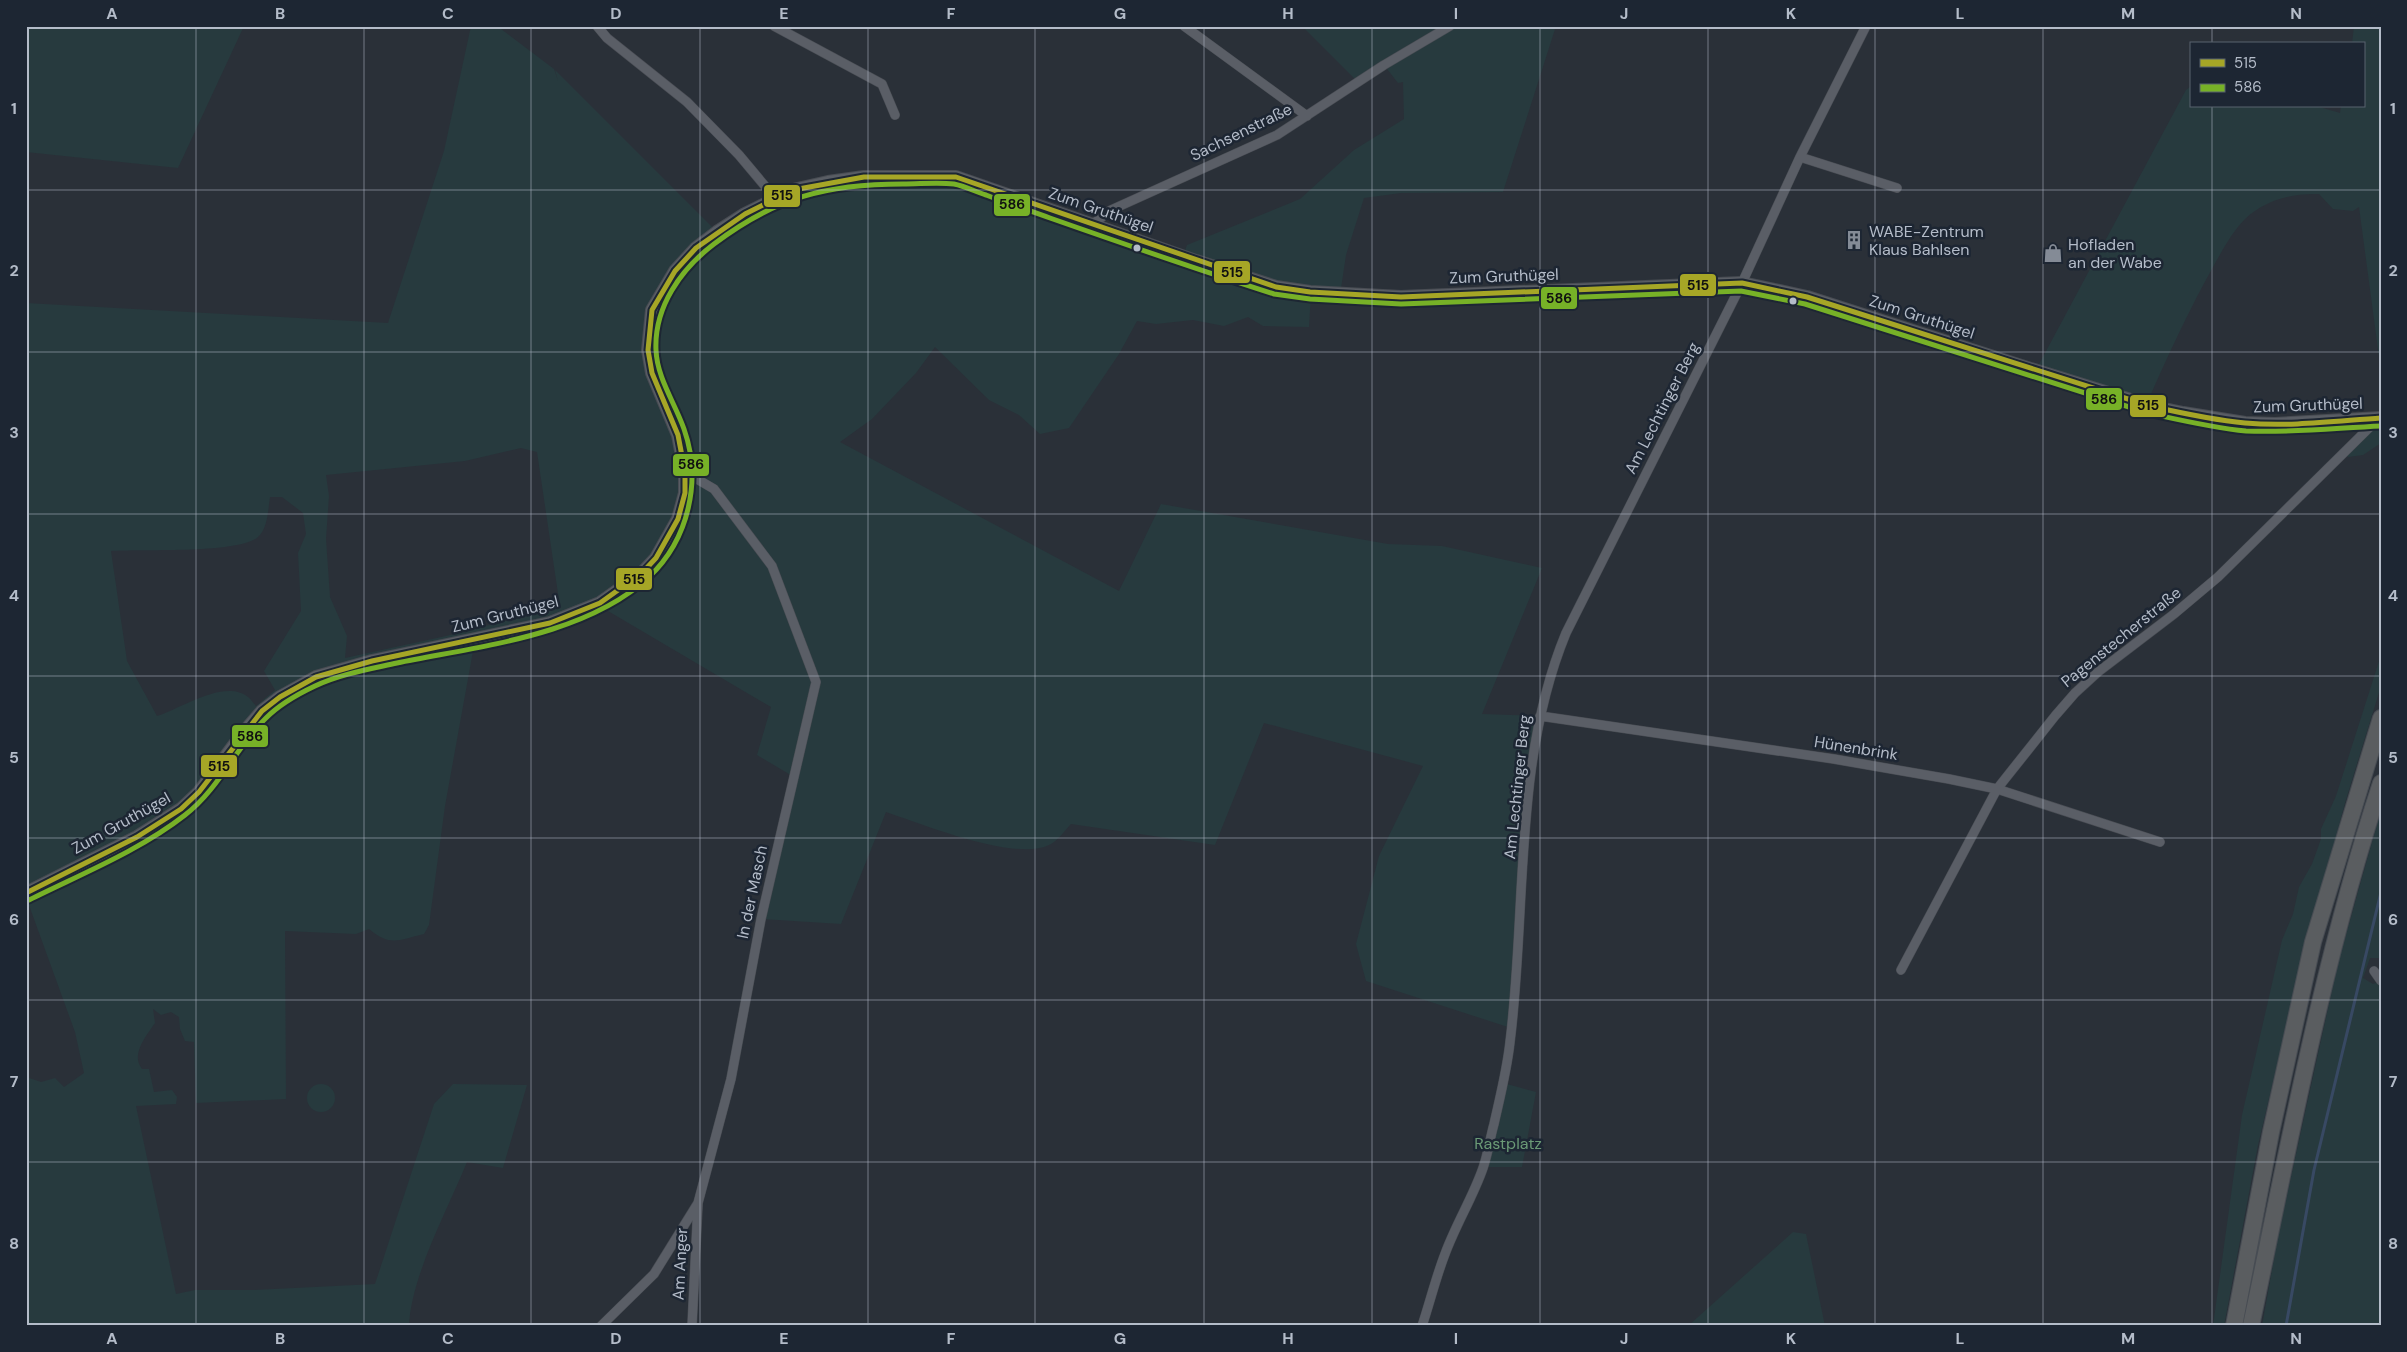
<svg xmlns="http://www.w3.org/2000/svg" width="2407" height="1352" font-family="'DM Sans',sans-serif">
<rect width="100%" height="100%" fill="#2a3038"/>
<path fill="#273a3e" fill-rule="evenodd" d="M26,26H244L178,168L26,152Z
M471,26H497L554,69L558,81L555,70L717,232L745,214L828,182L956,177L1183,256L1187,245L1300,199L1354,150L1404,119L1403,82L1398,83L1384,65L1358,82L1302,26H1556L1503,192L1401,193L1364,198L1346,255L1340,295L1311,293L1309,327L1263,326L1248,317L1224,326L1193,320L1156,324L1137,321L1119,354L1069,428L1040,434L1019,415L989,400L935,347L916,373L872,419L840,442L1119,591L1161,504L1388,544L1442,546L1542,568L1482,714L1540,716L1533,768L1511,1028L1366,981L1356,944L1379,856L1423,766L1264,723L1215,845L1071,824C1065,830 1057,842 1049,845C1015,862 922,824 886,812L841,924L761,919L794,777L757,755L771,707L608,611L600,603L475,640L445,806L429,925L424,934C398,940 391,947 369,929L356,934L285,931L286,1099L196,1103L194,1042L185,1041L180,1029L179,1017L171,1012L161,1015L153,1009L155,1023C147,1035 130,1054 142,1069H149L154,1092L172,1090L177,1097L176,1104L136,1106L176,1294L195,1290H254L375,1284L434,1104L453,1084L527,1085L503,1168L467,1162C448,1209 411,1276 409,1326H26V1070L29,1078L41,1082L55,1078L64,1087L84,1073L75,1032L26,897V303L388,323L444,151ZM521,448L537,452L560,607L446,636L345,658L347,636L330,597L326,539L329,496L326,475L465,461ZM270,497H282L303,513L306,534L298,553L301,611L264,671L275,690L256,706C253,703 251,699 248,697C225,678 180,709 157,716L127,661L111,551C139,549 240,554 258,537C268,528 268,510 270,497Z
M2354,26H2381V372L2359,207L2353,211L2333,209L2319,194C2293,193 2265,200 2245,219C2232,232 2222,251 2213,267C2189,310 2168,355 2148,401L2037,368L2186,90L2191,86V106H2316L2340,113L2341,106H2363V44H2352Z
M2381,426V443L2363,455L2348,457L2346,454L2367,434Z
M2381,655V686L2345,803L2296,985L2258,1145L2224,1326H2213L2242,1115L2282,940L2293,914L2299,887L2312,864L2321,839V829L2336,796Z
M2381,810V958H2370L2363,978L2373,984L2381,981V1326H2262L2278,1236L2338,963Z
M1503,1083L1536,1092L1522,1167H1484Z
M307 1098a14 14 0 1 1 28 0a14 14 0 1 1-28 0Z
M1793,1232L1806,1234L1825,1326H1688Z"/>
<g fill="none" stroke-linecap="round" stroke-linejoin="round">
<path stroke="#384963" stroke-width="3" d="M2286,1326L2314,1170L2381,892"/>
<g stroke="#484c53" stroke-width="10">
<path id="street" d="M597,26L607,38L687,102L739,155L775,198
M774,26L882,84L895,115
M1184,26L1307,116
M1800,157L1897,188
M1093,224L1111,210L1277,135L1384,65L1450,26
M1540,716L1834,759L1949,779L1997,789L2160,842
M1901,970L1997,789L2055,716L2075,693L2098,672L2174,614L2218,577L2379,418
M2374,971L2381,981
M601,1326L654,1274L698,1203L731,1079L761,919L816,682L772,566L714,489L685,472
M692,1326L698,1203
M1422,1326C1430,1302 1436,1277 1445,1254C1456,1224 1473,1197 1483,1168C1488,1154 1490,1138 1494,1124C1500,1097 1507,1070 1510,1042C1527,907 1513,761 1566,633L1742,283L1800,157L1866,26"/>
</g>
<g stroke="#484c53" stroke-width="14">
<path id="secondary" d="M26,893L137,837L181,809L199,792L243,733L262,711L280,697L316,677L372,661L550,623L600,603L642,573L656,558L678,519L685,493V472L678,435L652,373L648,350L652,310L675,271L696,248L717,232L745,214L793,190L828,182L864,177H956L1196,261L1276,287L1310,292L1401,297L1742,283L1807,297L2034,370L2150,406L2183,413L2245,423L2275,424L2381,418"/>
</g>
<g stroke="#474c53" stroke-width="18">
<path id="highway" d="M2234,1326L2271,1132L2313,942L2381,718
M2251,1326C2289,1144 2323,959 2381,783"/>
</g>
<use href="#street" stroke="#5a5e66" stroke-width="9"/>
<use href="#secondary" stroke="#595d64" stroke-width="12"/>
<use href="#highway" stroke="#5a5d60" stroke-width="16"/>
<g stroke="#1d2633" stroke-width="9">
<path id="bus-1" d="M26,893L137,837L181,809L199,792L262,711L280,697L316,677L372,661L550,623L600,603L642,573L656,558L678,519L685,493V472L678,435L652,373L648,350L652,310L675,271L696,248L745,214L793,190L864,177H956L1276,287L1310,292L1401,297L1742,283L1807,297L2150,406C2181,413 2213,420 2245,423C2290,427 2336,421 2381,418"/>
</g>
<g stroke="#1d2633" stroke-width="9">
<path id="bus-2" d="M29,900C81,874 139,851 185,815C219,789 236,747 266,718C280,704 298,694 315,686C340,674 370,669 397,663C479,646 585,636 649,577C689,539 702,480 684,429C675,403 657,378 656,350C654,307 681,269 714,244C776,197 827,184 903,184C920,184 938,182 954,184C965,186 976,192 986,195C1007,203 1028,210 1050,218C1124,244 1199,270 1274,294L1310,299L1401,304L1741,291L1805,304L2148,413C2180,420 2214,428 2246,431C2291,433 2336,428 2381,426"/>
</g>
<use href="#bus-1" stroke="#a6a626" stroke-width="5"/>
<use href="#bus-2" stroke="#77b127" stroke-width="5"/>
</g>
<path fill="none" stroke="#b4bcc9" stroke-width="1" stroke-opacity="0.55" d="M196,26V1326M364,26V1326M531,26V1326M700,26V1326M868,26V1326M1035,26V1326M1204,26V1326M1372,26V1326M1540,26V1326M1708,26V1326M1875,26V1326M2043,26V1326M2212,26V44M2212,106V1326M26,190H2381M26,352H2381M26,514H2381M26,676H2381M26,838H2381M26,1000H2381M26,1162H2381"/>
<defs>
<g id="building-bare" transform="scale(1.5)"><path d="M-4-6H4V6H1V3H-1V6H-4ZM-2.5-4.3h1.7v1.8h-1.7ZM.8-4.3h1.7v1.8H.8ZM-2.5-1h1.7V.8h-1.7ZM.8-1h1.7V.8H.8Z" fill="#848b96" stroke="#1d2633" stroke-width="2.5" paint-order="stroke"/></g>
<g id="shop-bare" transform="scale(1.5)"><path d="M-5-2.5h2.3a2.7 3.5 0 0 1 5.4 0H5L5.5 6h-11ZM-1.5-2.5h3a1.5 2.3 0 0 0-3 0Z" fill="#848b96" stroke="#1d2633" stroke-width="2.5" paint-order="stroke"/></g>
</defs>
<g fill-rule="evenodd">
<use href="#building-bare" x="1854" y="240"/>
<use href="#shop-bare" x="2053" y="253"/>
</g>
<g fill="#b4bcc9" stroke="#1d2633" stroke-width="2">
<circle cx="1137" cy="248" r="4.5"/>
<circle cx="1793" cy="301" r="4.5"/>
</g>
<g text-anchor="middle" dominant-baseline="central" stroke-width="5" stroke-linejoin="round" paint-order="stroke">
<g font-size="16" fill="#b4bcc9" stroke="#1d2633">
<text transform="translate(1241 132) rotate(-26)">Sachsenstraße</text>
<text transform="translate(1101 210) rotate(19)">Zum Gruthügel</text>
<text transform="translate(1504 276) rotate(-2)">Zum Gruthügel</text>
<text transform="translate(1922 317) rotate(18)">Zum Gruthügel</text>
<text transform="translate(2308 405) rotate(-2)">Zum Gruthügel</text>
<text transform="translate(1662 408) rotate(-63)">Am Lechtinger Berg</text>
<text transform="translate(505 614) rotate(-14)">Zum Gruthügel</text>
<text transform="translate(2121 637) rotate(-39)">Pagenstecherstraße</text>
<text transform="translate(1856 748) rotate(9)">Hünenbrink</text>
<text transform="translate(1517 787) rotate(-84)">Am Lechtinger Berg</text>
<text transform="translate(121 823) rotate(-29)">Zum Gruthügel</text>
<text transform="translate(752 892) rotate(-78)">In der Masch</text>
<text transform="translate(680 1264) rotate(-87)">Am Anger</text>
</g>
<g font-size="16" fill="#b4bcc9" stroke="#1d2633" text-anchor="start">
<text x="1869" y="231">WABE-Zentrum<tspan x="1869" dy="18">Klaus Bahlsen</tspan></text>
<text x="2068" y="244">Hofladen<tspan x="2068" dy="18">an der Wabe</tspan></text>
</g>
<g font-size="16" fill="#6b9a76" stroke="#1d2633">
<text x="1508" y="1143">Rastplatz</text>
</g>
</g>
<g stroke="#1d2633" stroke-width="2">
<rect x="763" y="184" width="38" height="24" rx="5" fill="#a6a626"/>
<rect x="993" y="193" width="38" height="24" rx="5" fill="#77b127"/>
<rect x="1213" y="260" width="38" height="24" rx="5" fill="#a6a626"/>
<rect x="1679" y="273" width="38" height="24" rx="5" fill="#a6a626"/>
<rect x="1540" y="286" width="38" height="24" rx="5" fill="#77b127"/>
<rect x="2085" y="387" width="38" height="24" rx="5" fill="#77b127"/>
<rect x="2129" y="394" width="38" height="24" rx="5" fill="#a6a626"/>
<rect x="672" y="453" width="38" height="24" rx="5" fill="#77b127"/>
<rect x="615" y="567" width="38" height="24" rx="5" fill="#a6a626"/>
<rect x="231" y="724" width="38" height="24" rx="5" fill="#77b127"/>
<rect x="200" y="754" width="38" height="24" rx="5" fill="#a6a626"/>
</g>
<g font-size="14" text-anchor="middle" font-weight="bold" fill="#111">
<text x="782" y="200">515</text>
<text x="1012" y="209">586</text>
<text x="1232" y="277">515</text>
<text x="1698" y="290">515</text>
<text x="1559" y="303">586</text>
<text x="2104" y="404">586</text>
<text x="2148" y="410">515</text>
<text x="691" y="469">586</text>
<text x="634" y="584">515</text>
<text x="250" y="741">586</text>
<text x="219" y="771">515</text>
</g>
<rect width="2407" height="1352" fill="none" stroke="#1d2633" stroke-width="55"/>
<rect x="2190" y="42" width="175" height="65" fill="#1d2633" stroke="#59626f"/>
<rect x="2200" y="59" width="25" height="8" fill="#a6a626" stroke="#59626f"/>
<text x="2234" y="68" font-size="15" fill="#b4bcc9">515</text>
<rect x="2200" y="84" width="25" height="8" fill="#77b127" stroke="#59626f"/>
<text x="2234" y="92" font-size="15" fill="#b4bcc9">586</text>
<rect x="28" y="28" width="2352" height="1296" fill="none" stroke="#b4bcc9" stroke-width="2"/>
<g font-size="16" text-anchor="middle" font-weight="bold" fill="#b4bcc9">
<text x="112" y="19">A</text>
<text x="280" y="19">B</text>
<text x="448" y="19">C</text>
<text x="616" y="19">D</text>
<text x="784" y="19">E</text>
<text x="951" y="19">F</text>
<text x="1120" y="19">G</text>
<text x="1288" y="19">H</text>
<text x="1456" y="19">I</text>
<text x="1624" y="19">J</text>
<text x="1791" y="19">K</text>
<text x="1960" y="19">L</text>
<text x="2128" y="19">M</text>
<text x="2296" y="19">N</text>
<text x="14" y="114">1</text>
<text x="2393" y="114">1</text>
<text x="14" y="276">2</text>
<text x="2393" y="276">2</text>
<text x="14" y="438">3</text>
<text x="2393" y="438">3</text>
<text x="14" y="601">4</text>
<text x="2393" y="601">4</text>
<text x="14" y="763">5</text>
<text x="2393" y="763">5</text>
<text x="14" y="925">6</text>
<text x="2393" y="925">6</text>
<text x="14" y="1087">7</text>
<text x="2393" y="1087">7</text>
<text x="14" y="1249">8</text>
<text x="2393" y="1249">8</text>
<text x="112" y="1344">A</text>
<text x="280" y="1344">B</text>
<text x="448" y="1344">C</text>
<text x="616" y="1344">D</text>
<text x="784" y="1344">E</text>
<text x="951" y="1344">F</text>
<text x="1120" y="1344">G</text>
<text x="1288" y="1344">H</text>
<text x="1456" y="1344">I</text>
<text x="1624" y="1344">J</text>
<text x="1791" y="1344">K</text>
<text x="1960" y="1344">L</text>
<text x="2128" y="1344">M</text>
<text x="2296" y="1344">N</text>
</g>
</svg>
